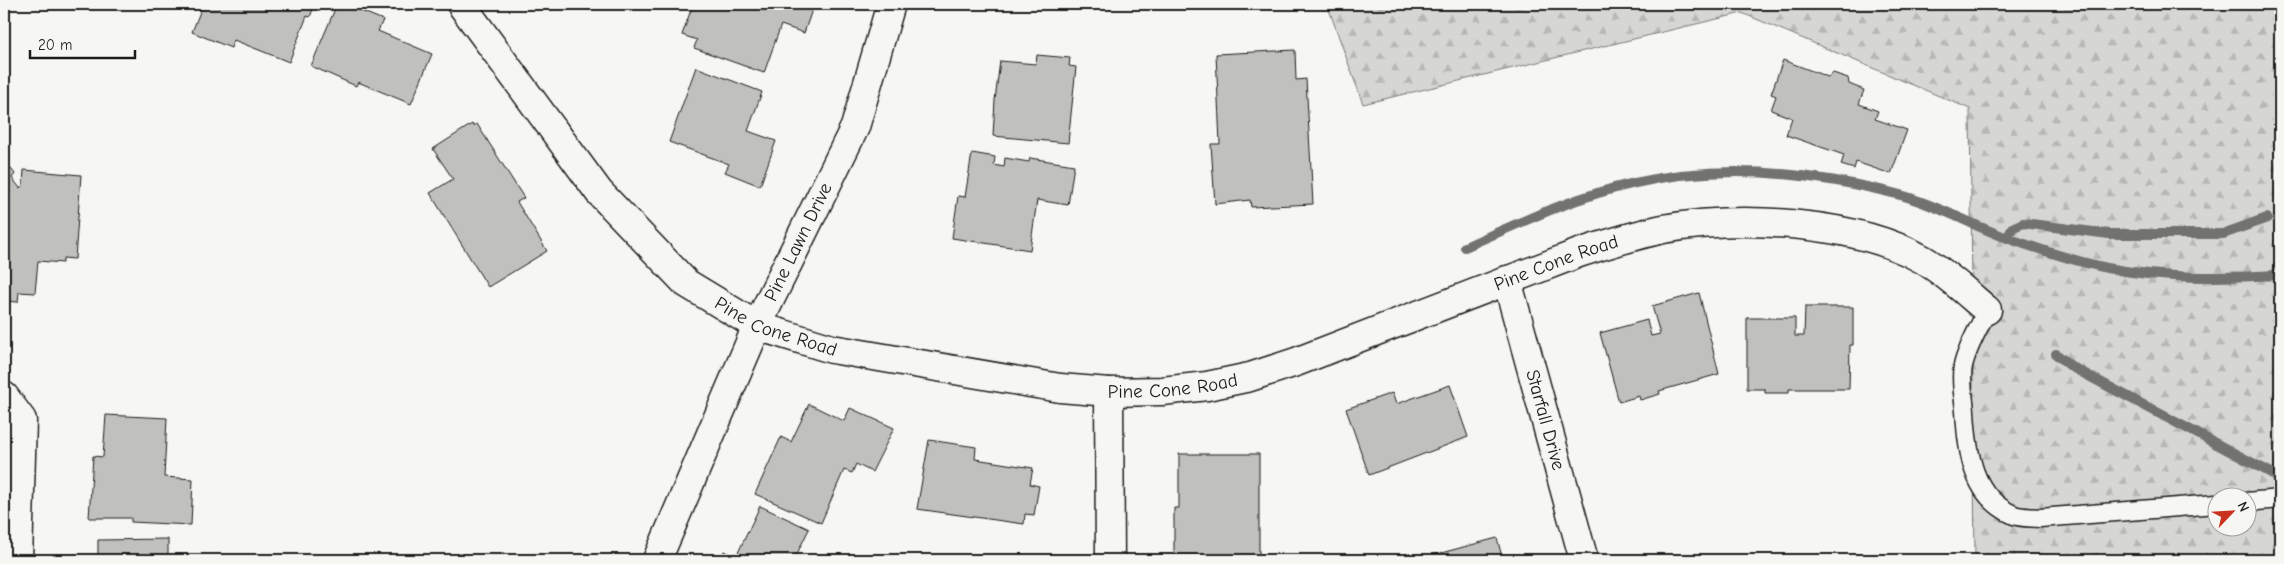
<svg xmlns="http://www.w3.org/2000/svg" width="2284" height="564" font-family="'Comic Neue',sans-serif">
<defs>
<pattern id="forest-firs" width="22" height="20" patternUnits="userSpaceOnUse" patternTransform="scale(1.25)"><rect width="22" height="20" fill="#d6d6d2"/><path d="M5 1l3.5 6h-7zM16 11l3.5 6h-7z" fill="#b7b7b4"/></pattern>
</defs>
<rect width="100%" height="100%" fill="#f6f6f2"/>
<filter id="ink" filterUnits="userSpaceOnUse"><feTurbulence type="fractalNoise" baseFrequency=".02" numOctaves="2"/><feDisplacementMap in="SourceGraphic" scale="10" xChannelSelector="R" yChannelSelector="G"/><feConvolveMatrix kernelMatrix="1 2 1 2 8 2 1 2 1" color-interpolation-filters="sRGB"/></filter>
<g filter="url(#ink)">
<path fill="url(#forest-firs)" stroke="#797977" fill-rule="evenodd" d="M1327,4H2280V560H1975L1970,109L1742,13L1363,104ZM2216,496H2246V526H2216Z"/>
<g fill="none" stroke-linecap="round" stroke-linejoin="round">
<path stroke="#727271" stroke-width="10" d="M2008,238L2012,228L2023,223L2109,234H2223L2267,218
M1465,247C1521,222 1576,196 1635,183C1723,163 1818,173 1904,196C1941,207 1974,226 2010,239C2041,250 2074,261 2107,268C2163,279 2224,278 2280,275
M2056,354L2072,367L2275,475L2280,480"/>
</g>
<path fill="#c0c0bd" stroke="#1c1c1c" d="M203,4H315L310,17L307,16L289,62L234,40L231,48L192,32Z
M337,4H344L383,20L378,31L432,54L411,104L358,82L356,86L311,66Z
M693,4H814L804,33L781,25L764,73L694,48L697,40L682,35Z
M1295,50L1296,80L1306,79L1313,204L1251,207L1250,200L1215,204L1211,144H1220L1216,54Z
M1037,55L1070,58L1069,66L1076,67L1068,143L993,136L995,100L1000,61L1036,64Z
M1783,60L1828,77L1833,73L1848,78L1849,84L1864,90L1859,104L1878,111L1875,119L1907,130L1891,174L1856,162L1854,169L1841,165L1844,155L1786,135L1792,118L1771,110L1776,96L1771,94Z
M696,67L762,92L748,131L776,141L760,186L725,172L729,164L669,142Z
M472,124L473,126L477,124L524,198L517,202L547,251L488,287L430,193L453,179L433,149Z
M972,153L995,157L994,165L1004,167L1005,158L1029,162L1030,158L1074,165L1068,205L1037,200L1030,250L952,238L958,196L965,197Z
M4,160L15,174L12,178L20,188L23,185L24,170L81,175L75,259L63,258V263L38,261L35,293L19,292L18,302L4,301Z
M1699,293L1719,374L1659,391L1660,394L1640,400L1639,396L1619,402L1600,333L1647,320L1651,336L1660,334L1652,306Z
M1805,307H1853V345H1850L1849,389H1789V393H1765V389H1747V318H1795V336H1804Z
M1450,385L1468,437L1369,475L1346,409L1392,393L1396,404Z
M809,404L844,421L850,408L894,428L872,472L856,464L852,473L844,470L821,523L755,494L781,437L791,442Z
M106,415L167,418L164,477L193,479L191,525L131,522V518H89L93,456L103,457Z
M929,440L976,447L975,459L1033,468L1030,484L1039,486L1034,515L1025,514L1024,524L917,509Z
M1179,454H1259V557H1174V508H1179Z
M760,506L809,529L794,560H720L724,551L736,557Z
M1497,538L1503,560H1431L1430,556Z
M168,539V560H98V540Z"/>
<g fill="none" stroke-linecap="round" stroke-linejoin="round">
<g stroke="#1c1c1c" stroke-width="21">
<path id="lane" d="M1987,310C1979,328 1967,347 1963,366C1960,380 1964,397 1965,411C1967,451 1972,497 2014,515C2021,518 2032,517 2040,518L2216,504
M2246,502L2280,499"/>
</g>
<g stroke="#1c1c1c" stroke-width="31">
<g id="street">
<path id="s1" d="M461,4L599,192L686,283L757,326L832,349L1060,388L1109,392L1162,391L1207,386L1250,377L1296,362L1579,253C1607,244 1635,235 1663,229C1740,215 1856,221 1924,260C1947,274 1967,293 1987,310"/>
<path id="s2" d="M1507,280L1584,560"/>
<path d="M1109,392L1110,560"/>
<path d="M4,396L22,420L18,560"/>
<path id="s3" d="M657,560L757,326L855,127L891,4"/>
</g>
</g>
<use href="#lane" stroke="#f6f6f2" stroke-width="18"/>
<use href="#street" stroke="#f6f6f2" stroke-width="28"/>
</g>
</g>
<g text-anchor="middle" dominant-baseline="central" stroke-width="4" stroke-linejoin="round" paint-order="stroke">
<g font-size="19" fill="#1c1c1c" stroke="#f6f6f2">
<text stroke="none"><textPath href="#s3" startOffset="348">Pine Lawn Drive</textPath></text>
<text stroke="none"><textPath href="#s1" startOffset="1270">Pine Cone Road</textPath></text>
<text stroke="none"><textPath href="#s1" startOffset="460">Pine Cone Road</textPath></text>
<text stroke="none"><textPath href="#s1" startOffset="865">Pine Cone Road</textPath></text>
<text stroke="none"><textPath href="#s2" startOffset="145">Starfall Drive</textPath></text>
</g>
</g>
<rect width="2284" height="564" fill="none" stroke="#f6f6f2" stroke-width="20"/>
<rect x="10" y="10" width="2264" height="544" fill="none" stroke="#1c1c1c" stroke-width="2" filter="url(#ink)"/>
<g transform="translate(2232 512) rotate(65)"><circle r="24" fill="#f6f6f2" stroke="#9f9f9c"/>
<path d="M0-4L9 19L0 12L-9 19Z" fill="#c8321e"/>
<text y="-8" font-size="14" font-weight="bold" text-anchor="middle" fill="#1c1c1c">N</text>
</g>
<path d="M30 50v8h105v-8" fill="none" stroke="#1c1c1c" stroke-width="2.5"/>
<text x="38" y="50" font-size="15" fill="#1c1c1c" stroke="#f6f6f2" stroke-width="4" paint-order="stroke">20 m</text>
</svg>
